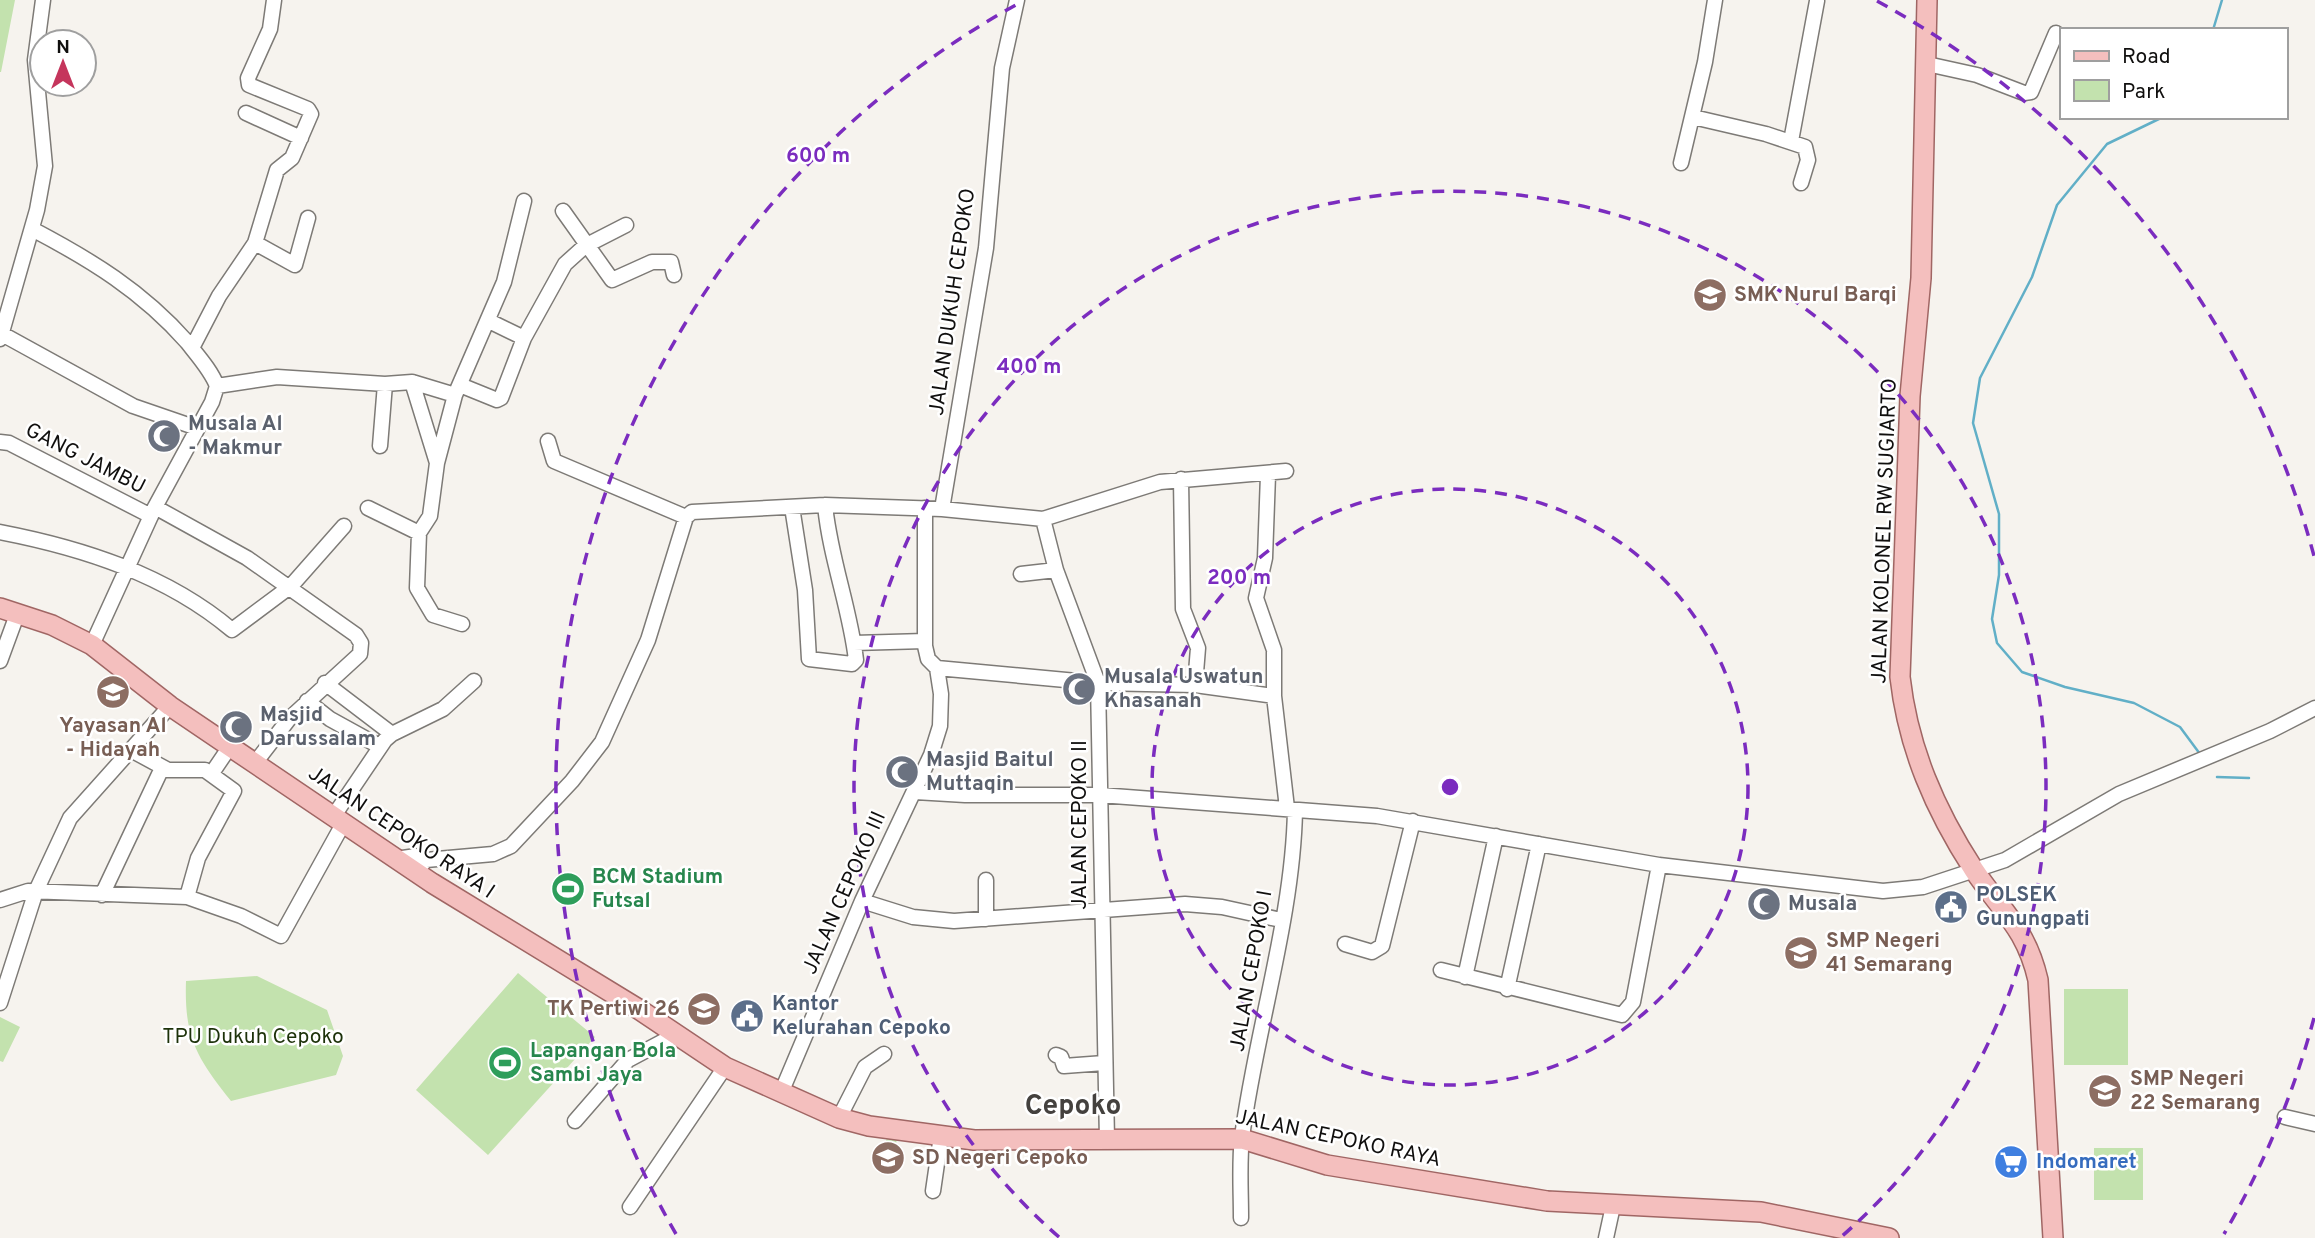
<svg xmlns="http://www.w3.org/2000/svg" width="2315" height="1238" font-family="Overpass,sans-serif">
<rect width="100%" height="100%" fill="#f6f3ee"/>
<path fill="#c3e2ae" d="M0,0H15L1,72H0Z
M518,973L595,1037L488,1155L416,1090Z
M257,976L327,1010L343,1056L336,1075L231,1101C197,1058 184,1038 186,981Z
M2064,989H2128V1065H2064Z
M0,1017L20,1027L3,1062L0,1061Z
M887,1137L897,1139L889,1175L879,1172Z
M2094,1148H2143V1200H2094Z"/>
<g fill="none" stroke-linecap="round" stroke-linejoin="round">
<path stroke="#61afc7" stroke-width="2.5" d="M2213,30L2222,0
M2163,117L2107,144L2057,205L2032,277L1980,378L1973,423L1999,514V575L1992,619L1997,643L2022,672L2065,687L2134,703L2180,727L2200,754
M2217,777L2249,778"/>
<g stroke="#7d7a76" stroke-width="17">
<path id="minor" d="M1927,64L1977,75L2024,93L2031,92L2056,33
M246,113L301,138
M1693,117L1766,134L1805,147L1808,160L1801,183
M1791,141L1817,1
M1681,163L1705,62L1715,0
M563,211L612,280L652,262H671L674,275
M32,229C91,260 142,291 187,342C197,355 211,370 217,386L212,402L155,507L92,645
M255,243L277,170L292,158L311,114L308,109L249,85L248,78L270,29L274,0
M489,321L524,338L565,264L585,246L626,225
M2,334L133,406L197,428
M0,339L37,210L45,166L35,60L43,0
M192,348L219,296L255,243L295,265L308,218
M412,382L455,395
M385,384L412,382L437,463L455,395L504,282L524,201
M460,385L497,400L501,398L524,338
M217,386L277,377L385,384L380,446
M548,441L554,461L686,517
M0,442L9,443L151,516
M437,463L430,516L419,533L417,588L433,615L462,624
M1268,475L1265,558L1256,598L1274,650V696L1287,808
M1181,479L1183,609L1198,648L1195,685
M155,507L247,558L356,635L361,643L360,654L289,719L255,763
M792,507L805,590L809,659L852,664L856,660C850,608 830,558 825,505
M368,508L419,533
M925,508V646L928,659L937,668
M942,509L986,248L1002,68L1017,0
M1043,519L1056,570L1098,683L1107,1140
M0,532C83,548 167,575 232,630L291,586L344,526
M1021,574L1056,570
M854,643L925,641
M0,661L18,612
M937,668L1098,683L1195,685L1274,696
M325,683L392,734
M307,701L330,719L379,746
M131,750L168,770H205L234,791L198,858L187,897
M212,773L231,745
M915,792L965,795H1100L1377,816L1659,865L1883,891L1923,887L2005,860L2119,794L2270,731L2315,708
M333,817L385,740L392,734L443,709L474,681
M396,859L416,856L426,860
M416,871L426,860L493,854L511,846L572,781L602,742L648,640L686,517L692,512L825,505L942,509L1043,519L1160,482L1286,471
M986,880V919
M102,895L162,768
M0,900L28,891L187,897L241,916L281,936L343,824
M862,901L913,917L954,921L1185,904L1222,907L1281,920
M1345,944L1372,952L1382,946L1413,821
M1441,970L1622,1015L1633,1002L1659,865
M1465,977L1496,836
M1507,989L1539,844
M0,1003L36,891L70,818L170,706
M1056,1055L1061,1057L1064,1066L1104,1063
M781,1093L862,901L931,755L940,726L941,694L937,668
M2285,1117L2315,1124
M839,1118L865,1067L884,1054
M575,1121L628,1060L675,1035
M933,1191L941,1136
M630,1207L725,1067
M1241,1218C1241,1191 1239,1163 1242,1137C1256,1030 1293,918 1295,810
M1606,1238L1613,1206"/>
</g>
<g stroke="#a06664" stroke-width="22">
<path id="major" d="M1927,0L1921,278L1910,396L1900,677C1908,748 1935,810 1974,870C2002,912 2026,928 2038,980L2053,1238
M0,608L52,625L92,645L170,706L432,883L640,1010L725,1067L839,1118L869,1126L974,1140L1242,1139L1327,1165L1547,1201L1761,1212L1889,1238"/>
</g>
<use href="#minor" stroke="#fff" stroke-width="14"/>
<use href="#major" stroke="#f4bfbe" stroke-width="19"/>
</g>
<g fill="none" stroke="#7b2cbf" stroke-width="3.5" stroke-dasharray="12 9">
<circle cx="1450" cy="787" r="298"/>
<path d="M1059 1237A596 596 0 1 1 1841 1237"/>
<path d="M2314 1018A894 894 0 0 1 2224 1234M676 1234A894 894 0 0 1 1023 1M1877 1A894 894 0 0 1 2314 556"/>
</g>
<defs>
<g id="school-disc" transform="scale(1.75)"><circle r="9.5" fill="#8d6e63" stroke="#fff"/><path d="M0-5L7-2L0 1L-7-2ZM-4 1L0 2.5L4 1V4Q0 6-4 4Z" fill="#fff"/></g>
<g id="mosque-disc" transform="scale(1.75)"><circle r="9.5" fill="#6b7280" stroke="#fff"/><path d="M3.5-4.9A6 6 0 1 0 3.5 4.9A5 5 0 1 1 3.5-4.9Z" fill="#fff"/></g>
<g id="stadium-disc" transform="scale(1.75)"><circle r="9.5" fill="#2e9e5b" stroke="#fff"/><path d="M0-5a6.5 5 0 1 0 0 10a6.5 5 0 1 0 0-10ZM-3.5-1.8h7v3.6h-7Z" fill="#fff"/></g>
<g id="civic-disc" transform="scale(1.75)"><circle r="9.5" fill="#5c6f8a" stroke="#fff"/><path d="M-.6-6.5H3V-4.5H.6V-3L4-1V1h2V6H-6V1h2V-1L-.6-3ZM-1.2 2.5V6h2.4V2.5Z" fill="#fff"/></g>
<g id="supermarket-disc" transform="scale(1.75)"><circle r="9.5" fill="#3f7fe0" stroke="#fff"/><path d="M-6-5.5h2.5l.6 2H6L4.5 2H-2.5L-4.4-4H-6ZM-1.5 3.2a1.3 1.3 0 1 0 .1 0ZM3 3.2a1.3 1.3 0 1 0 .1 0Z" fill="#fff"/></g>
</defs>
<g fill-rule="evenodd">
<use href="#school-disc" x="1710" y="295"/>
<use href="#mosque-disc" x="164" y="436"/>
<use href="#mosque-disc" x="1079" y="689"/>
<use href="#school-disc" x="113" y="692"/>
<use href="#mosque-disc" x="236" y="727"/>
<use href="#mosque-disc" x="902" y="772"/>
<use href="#stadium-disc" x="568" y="889"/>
<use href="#mosque-disc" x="1764" y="904"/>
<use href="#civic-disc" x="1951" y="907"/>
<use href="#school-disc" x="1801" y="953"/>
<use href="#school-disc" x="704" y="1009"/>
<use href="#civic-disc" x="747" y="1016"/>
<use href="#stadium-disc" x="505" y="1063"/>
<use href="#school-disc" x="2105" y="1091"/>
<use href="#school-disc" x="888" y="1158"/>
<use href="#supermarket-disc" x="2011" y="1162"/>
</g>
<g text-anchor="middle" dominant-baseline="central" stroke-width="5" stroke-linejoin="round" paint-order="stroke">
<g font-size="21" font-weight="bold" fill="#785e54" stroke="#fff" text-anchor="start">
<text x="1734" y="295">SMK Nurul Barqi</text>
<text x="113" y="726" text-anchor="middle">Yayasan Al<tspan x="113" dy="24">- Hidayah</tspan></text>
<text x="1826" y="941">SMP Negeri<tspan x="1826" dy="24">41 Semarang</tspan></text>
<text x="680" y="1009" text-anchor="end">TK Pertiwi 26</text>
<text x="2130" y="1079">SMP Negeri<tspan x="2130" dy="24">22 Semarang</tspan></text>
<text x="912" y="1158">SD Negeri Cepoko</text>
</g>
<g font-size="21" fill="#100f0e" stroke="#fff">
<text transform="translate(953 302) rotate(-82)">JALAN DUKUH CEPOKO</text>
<text transform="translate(85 459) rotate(27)">GANG JAMBU</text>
<text transform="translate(1885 531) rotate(-88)">JALAN KOLONEL RW SUGIARTO</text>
<text transform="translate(1080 825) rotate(-90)">JALAN CEPOKO II</text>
<text transform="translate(401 833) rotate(34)">JALAN CEPOKO RAYA I</text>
<text transform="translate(845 893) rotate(-66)">JALAN CEPOKO III</text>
<text transform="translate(1252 971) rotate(-80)">JALAN CEPOKO I</text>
<text transform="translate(1338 1139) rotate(12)">JALAN CEPOKO RAYA</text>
</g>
<g font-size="21" font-weight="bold" fill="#5b616d" stroke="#fff" text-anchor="start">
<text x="188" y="424">Musala Al<tspan x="188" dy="24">- Makmur</tspan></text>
<text x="1104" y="677">Musala Uswatun<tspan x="1104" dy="24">Khasanah</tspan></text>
<text x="260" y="715">Masjid<tspan x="260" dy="24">Darussalam</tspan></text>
<text x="926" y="760">Masjid Baitul<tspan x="926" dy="24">Muttaqin</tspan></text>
<text x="1788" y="904">Musala</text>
</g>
<g font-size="21" font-weight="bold" fill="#27864d" stroke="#fff" text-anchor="start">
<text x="592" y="877">BCM Stadium<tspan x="592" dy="24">Futsal</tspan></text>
<text x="530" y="1051">Lapangan Bola<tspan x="530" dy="24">Sambi Jaya</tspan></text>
</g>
<g font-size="21" font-weight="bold" fill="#4e5e75" stroke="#fff" text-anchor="start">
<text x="1976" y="895">POLSEK<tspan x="1976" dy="24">Gunungpati</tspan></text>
<text x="772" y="1004">Kantor<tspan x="772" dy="24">Kelurahan Cepoko</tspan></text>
</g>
<g font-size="21" fill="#1d320a" stroke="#fff">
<text x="253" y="1037">TPU Dukuh Cepoko</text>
</g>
<g font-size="21" font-weight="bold" fill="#366cbe" stroke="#fff" text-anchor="start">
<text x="2036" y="1162">Indomaret</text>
</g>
<g font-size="28" font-weight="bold" fill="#44413e" stroke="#fff">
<text x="1073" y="1107">Cepoko</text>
</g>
</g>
<circle cx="1450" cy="787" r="10" fill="#7b2cbf" stroke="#fff" stroke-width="3.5"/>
<g font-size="21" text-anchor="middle" font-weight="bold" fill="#7b2cbf" stroke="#fff" stroke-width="5" stroke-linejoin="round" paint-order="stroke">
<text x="818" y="162">600 m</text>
<text x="1029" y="373">400 m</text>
<text x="1239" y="584">200 m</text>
</g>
<rect x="2060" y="28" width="228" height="91" fill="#ffffff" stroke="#9f9f9f" stroke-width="2"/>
<rect x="2074" y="51" width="35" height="10" fill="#f4bfbe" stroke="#9f9f9f" stroke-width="2"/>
<text x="2122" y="63" font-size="21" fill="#100f0e">Road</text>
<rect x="2074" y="80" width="35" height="21" fill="#c3e2ae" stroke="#9f9f9f" stroke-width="2"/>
<text x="2122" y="98" font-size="21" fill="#100f0e">Park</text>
<g transform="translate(63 63)"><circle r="33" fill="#ffffff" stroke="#9f9f9f" stroke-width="2"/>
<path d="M0-5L12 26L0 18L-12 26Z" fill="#c5355c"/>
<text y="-10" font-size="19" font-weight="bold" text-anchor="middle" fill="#100f0e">N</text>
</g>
</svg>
